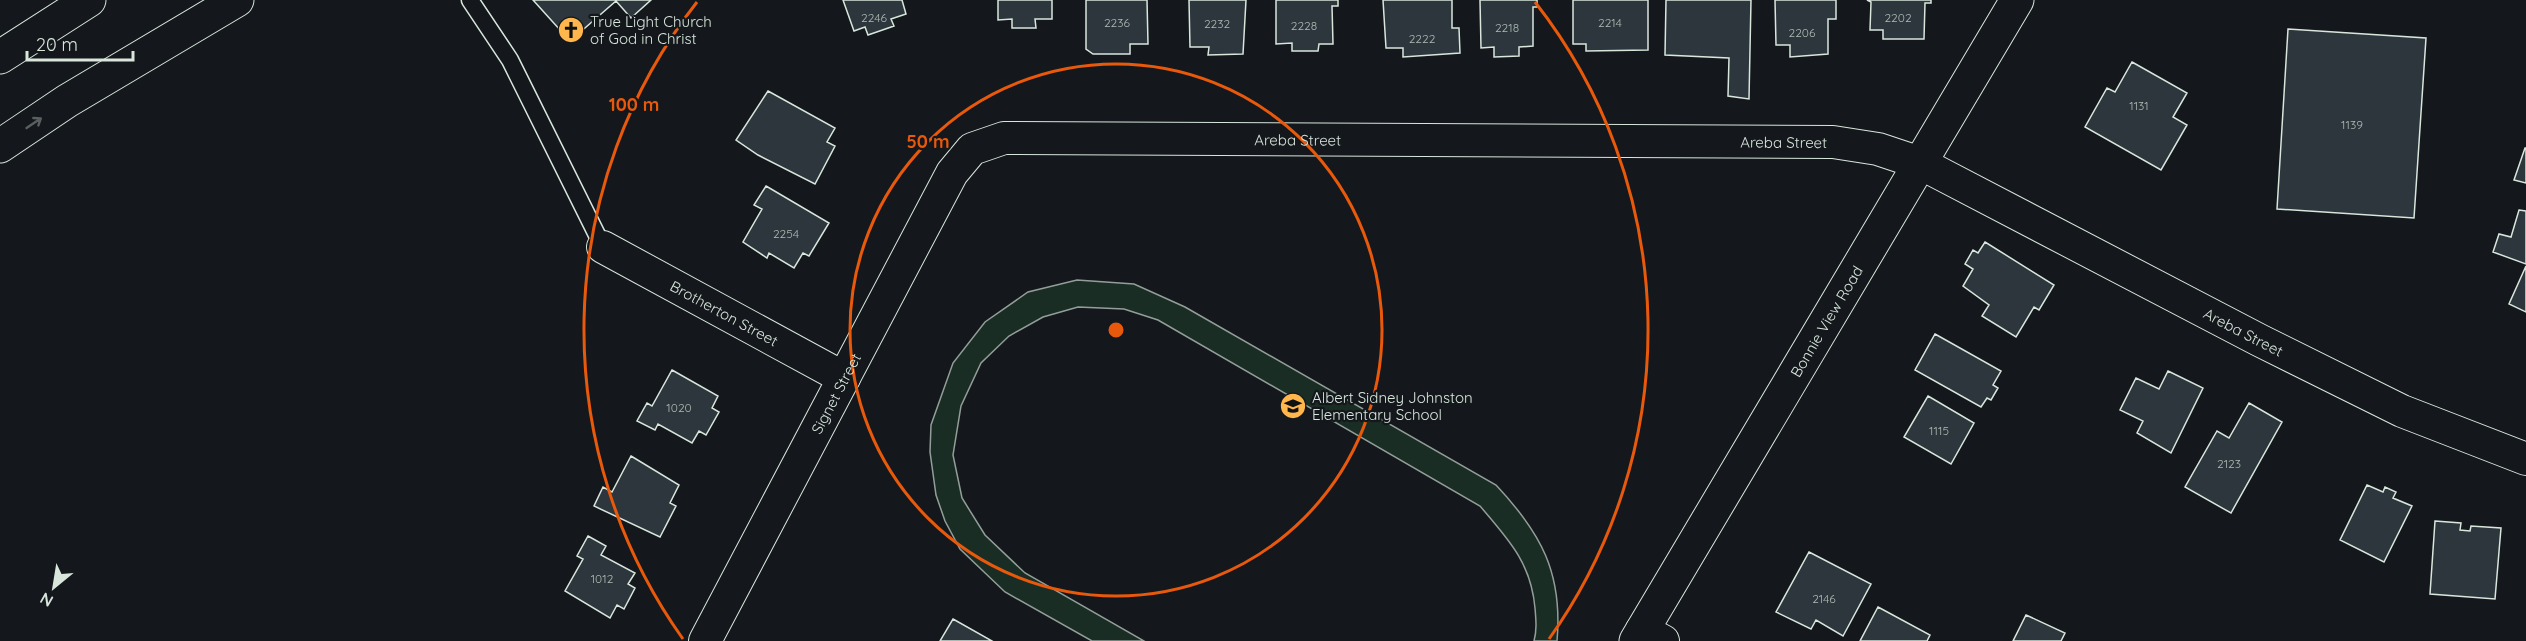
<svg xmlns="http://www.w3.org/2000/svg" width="2526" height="641" font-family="Quicksand,sans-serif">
<rect width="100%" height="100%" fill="#14181c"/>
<path fill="#1a2d24" stroke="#939e99" stroke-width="1.5" d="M1077,280L1134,284L1185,307L1496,485C1541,533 1563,573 1557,641H1534C1537,630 1536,620 1535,608C1531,563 1509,540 1480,506L1158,320L1124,309L1078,307L1043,317L1009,336L981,363L961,406L953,455L962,498L985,535L1025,573L1144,641H1092L1005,592L960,549L945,521L936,495L930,452L931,425L953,363L985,322L1028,292Z"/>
<path fill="#2c363c" stroke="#d8e6dc" stroke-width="1.5" d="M533,0H651L631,18L616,1L570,41Z
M843,0H902L906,14L891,19L894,26L868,35L865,27L854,31Z
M998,0H1052V19H1035L1036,28H1012V19L998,20Z
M1086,0H1147L1148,44H1130V54H1093L1086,49Z
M1189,0H1246L1243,54L1208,55L1209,47H1190Z
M1276,0H1338V6H1332L1333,44H1319L1318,51H1292V43L1276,44Z
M1383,0H1452V28H1459L1460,53L1403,57V48H1386Z
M1480,0H1537V7H1533V46L1519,47V56L1494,57V47L1481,48Z
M1573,0H1648V50L1586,51V44H1573Z
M1666,0H1751L1749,99L1728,96L1729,58L1665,55Z
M1775,0H1836V19H1828V54L1790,57V45H1776Z
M1867,0H1931V3H1925L1924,39H1883V30H1870L1871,2Z
M2288,29L2426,38L2414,218L2277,209Z
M2132,62L2187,93L2173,117L2187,125L2161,170L2085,127L2107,88L2115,92Z
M768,91L835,128L827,142L835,146L815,184L758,155L736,140Z
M2525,148H2526V183L2514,180Z
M766,186L829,223L809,256L803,253L794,268L769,253L767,258L743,242L762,209L754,205Z
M2519,210L2526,211V264L2493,252L2499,234L2511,237Z
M1985,242L2054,285L2039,310L2034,307L2016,337L1982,316L1989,305L1963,286L1973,269L1965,264L1973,250L1978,253Z
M2526,266V312L2509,304Z
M1935,334L2001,371L1993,385L1998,388L1991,400L1987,398L1981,407L1915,370Z
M672,370L718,396L712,408L719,412L706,435L699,431L692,443L658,424L655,430L637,421L647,403L652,406Z
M2168,371L2203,388L2171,453L2137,433L2143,421L2120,410L2136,378L2159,389Z
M1928,396L1974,423L1951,464L1904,437Z
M2249,403L2282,422L2231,513L2185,487L2217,431L2229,438Z
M631,456L679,485L670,503L676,506L660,537L594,506L603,487L612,492Z
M2367,485L2383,492L2385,487L2396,492L2393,498L2412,506L2384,562L2340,540Z
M2435,521L2461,523L2460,530L2470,531L2471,526L2501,528L2495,599L2430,594Z
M588,536L606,546L601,555L635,573L628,584L635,588L624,609L617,605L610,618L565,591L583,559L577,556Z
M1809,552L1871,584L1843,636L1816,620L1811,629L1776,612Z
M1878,607L1930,635L1927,641H1860Z
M2026,615L2065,633L2061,641H2013Z
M953,619L992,641H940Z"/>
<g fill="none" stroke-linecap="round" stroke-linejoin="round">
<g stroke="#d8e6dc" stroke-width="19">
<path id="service" d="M470,0L510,60L603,247"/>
</g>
<g stroke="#d8e6dc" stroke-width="34">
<g id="minor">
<path id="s1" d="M603,247L844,378"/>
<path d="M1642,630L1663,641"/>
<path id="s2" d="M705,641L952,173L972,149L1004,138L1833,142L1878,149L1920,163L2259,340L2402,411L2526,459"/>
</g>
</g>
<g stroke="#d8e6dc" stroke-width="35">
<g id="tertiary">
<path d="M0,57L89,0"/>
<path d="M0,146L67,101L237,0"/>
<path id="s3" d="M1636,641L2017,0"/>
</g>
</g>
<use href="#service" stroke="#14181c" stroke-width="16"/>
<use href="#minor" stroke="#14181c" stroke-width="32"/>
<use href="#tertiary" stroke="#14181c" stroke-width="33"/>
</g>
<defs><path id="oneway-shaft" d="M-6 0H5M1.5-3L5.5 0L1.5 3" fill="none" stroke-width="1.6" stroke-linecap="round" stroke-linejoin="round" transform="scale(1.5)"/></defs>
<use stroke="#59605f" href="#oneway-shaft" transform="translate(34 123) rotate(-34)"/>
<g fill="none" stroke="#e8590c" stroke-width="3">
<circle cx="1116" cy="330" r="266"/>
<path d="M683 639A532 532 0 0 1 697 2M1535 2A532 532 0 0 1 1549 639"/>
</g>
<defs>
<g id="church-disc" transform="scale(1.35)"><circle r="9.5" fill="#ffb74d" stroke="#14181c"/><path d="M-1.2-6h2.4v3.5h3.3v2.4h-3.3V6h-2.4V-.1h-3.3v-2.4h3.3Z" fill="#111"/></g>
<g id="school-disc" transform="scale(1.35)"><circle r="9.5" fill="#ffb74d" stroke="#14181c"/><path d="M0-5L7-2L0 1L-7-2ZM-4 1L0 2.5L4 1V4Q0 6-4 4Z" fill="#111"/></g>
</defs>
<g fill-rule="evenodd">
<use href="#church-disc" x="571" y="30"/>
<use href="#school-disc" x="1293" y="406"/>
</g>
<g text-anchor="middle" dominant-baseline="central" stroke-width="4.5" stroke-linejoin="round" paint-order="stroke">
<g font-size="12" fill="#adbab4">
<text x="874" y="17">2246</text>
<text x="1898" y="17">2202</text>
<text x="1117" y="22">2236</text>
<text x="1610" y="22">2214</text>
<text x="1217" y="23">2232</text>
<text x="1304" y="25">2228</text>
<text x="1507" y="27">2218</text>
<text x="1802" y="32">2206</text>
<text x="1422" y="38">2222</text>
<text x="2139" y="105">1131</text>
<text x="2352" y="124">1139</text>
<text x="786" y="233">2254</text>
<text x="679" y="407">1020</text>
<text x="1939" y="430">1115</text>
<text x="2229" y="463">2123</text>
<text x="602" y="578">1012</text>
<text x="1824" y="598">2146</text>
</g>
<g font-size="15" fill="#d8e6dc" stroke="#14181c" text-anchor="start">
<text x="590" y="21">True Light Church<tspan x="590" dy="17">of God in Christ</tspan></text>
<text x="1312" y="397">Albert Sidney Johnston<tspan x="1312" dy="17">Elementary School</tspan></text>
</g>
<g font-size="15" fill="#d8e6dc" stroke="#14181c">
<text stroke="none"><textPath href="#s2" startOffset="888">Areba Street</textPath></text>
<text stroke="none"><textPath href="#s2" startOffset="1374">Areba Street</textPath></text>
<text stroke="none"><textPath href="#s1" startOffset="138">Brotherton Street</textPath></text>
<text stroke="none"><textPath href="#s3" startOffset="372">Bonnie View Road</textPath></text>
<text stroke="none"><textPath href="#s2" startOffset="1878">Areba Street</textPath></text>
<text stroke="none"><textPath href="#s2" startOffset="280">Signet Street</textPath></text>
</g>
</g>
<circle cx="1116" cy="330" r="9" fill="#e8590c" stroke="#14181c" stroke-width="3"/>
<g font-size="18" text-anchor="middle" font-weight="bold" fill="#e8590c" stroke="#14181c" stroke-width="4.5" stroke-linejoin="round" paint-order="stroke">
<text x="634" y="111">100 m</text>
<text x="928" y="148">50 m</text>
</g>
<g transform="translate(54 587) rotate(210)" stroke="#14181c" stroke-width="4.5" paint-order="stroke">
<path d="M0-4.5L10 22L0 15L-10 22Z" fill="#d8e6dc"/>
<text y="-9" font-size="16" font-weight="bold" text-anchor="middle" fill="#d8e6dc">N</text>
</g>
<path d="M27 51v9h106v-9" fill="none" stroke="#d8e6dc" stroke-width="3"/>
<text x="36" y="51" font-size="18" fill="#d8e6dc" stroke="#14181c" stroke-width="4.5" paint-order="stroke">20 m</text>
</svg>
